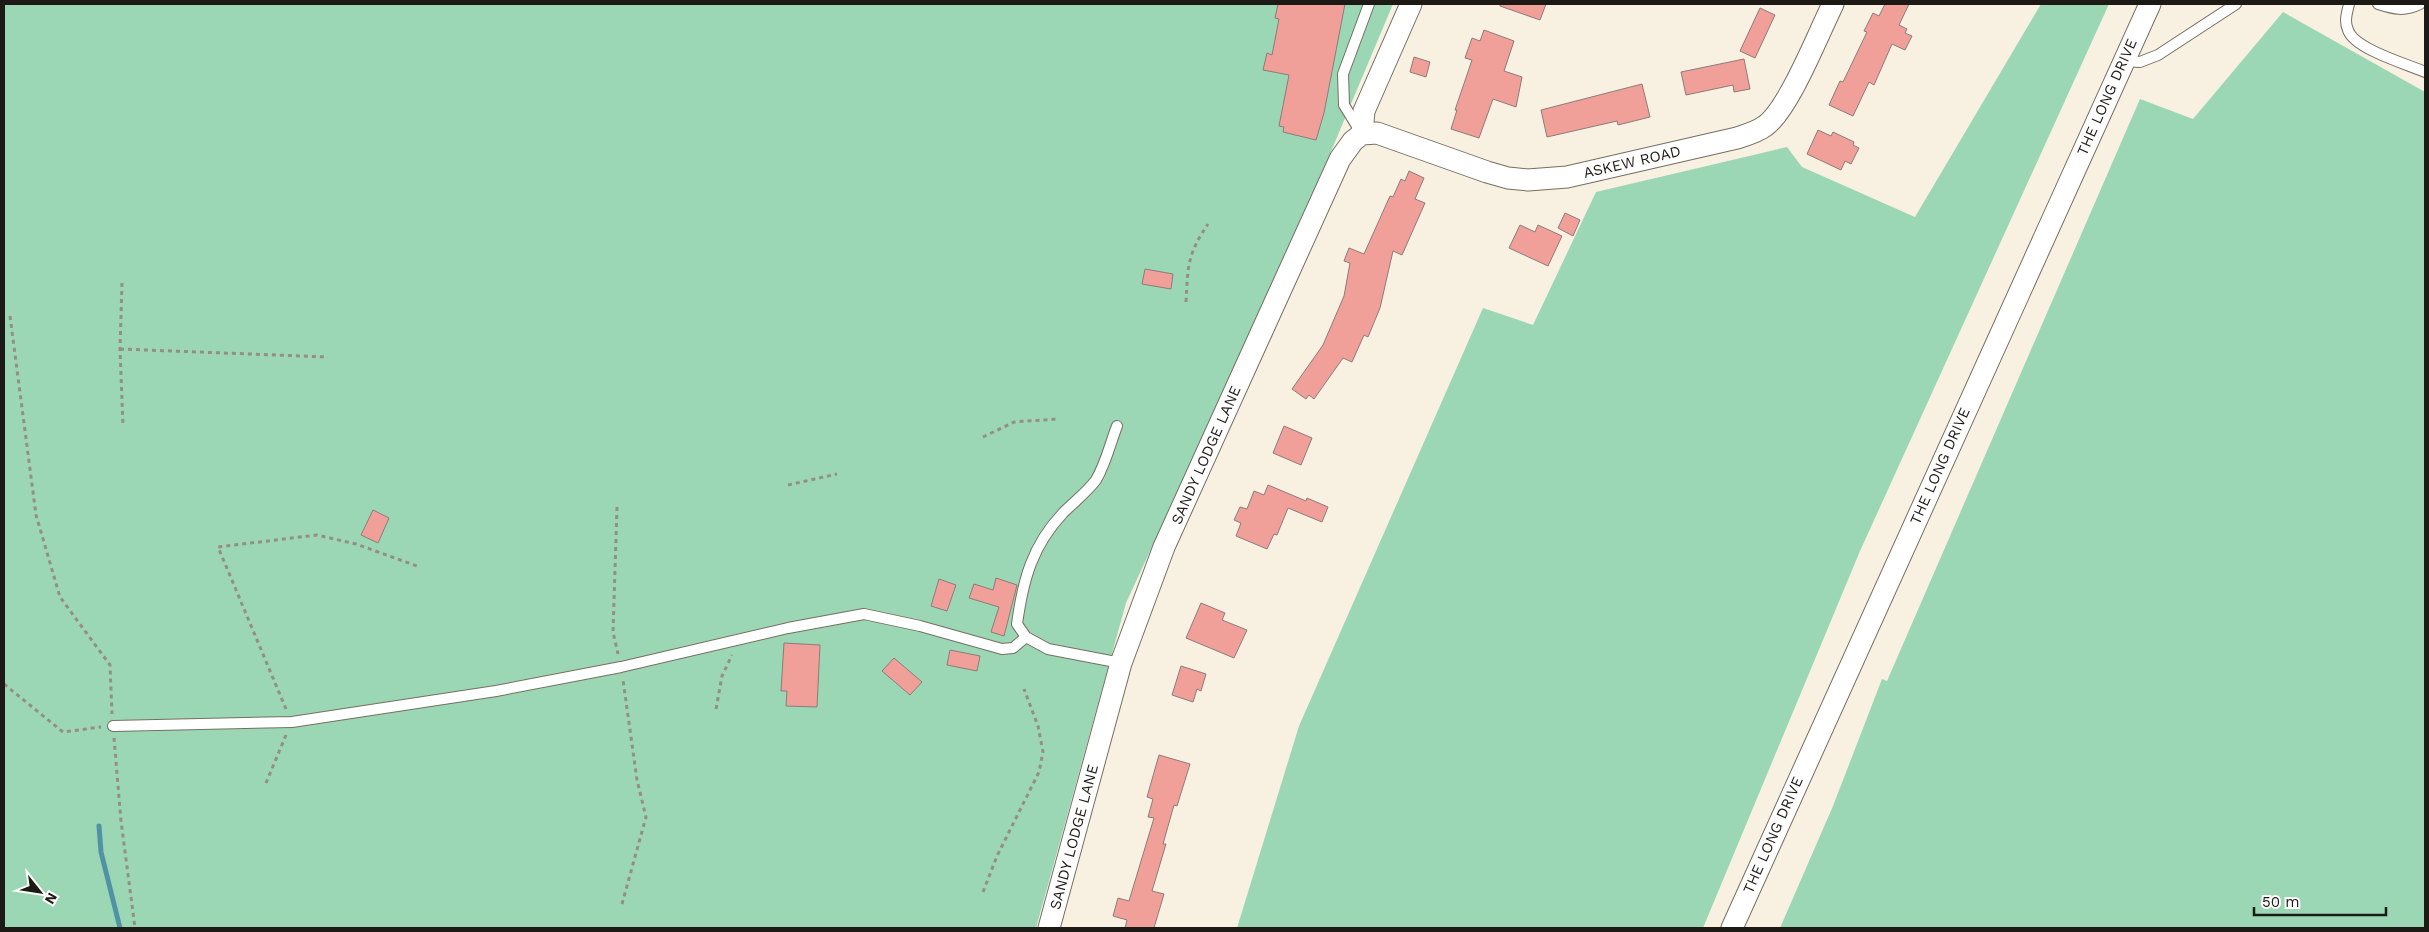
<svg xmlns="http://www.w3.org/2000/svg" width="2429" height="932" font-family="'Work Sans',sans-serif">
<rect width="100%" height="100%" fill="#f8f0e1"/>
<path fill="#9bd7b5" d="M4,4H1393L1287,256L1126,603L1036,928H4Z
M2041,4H2109L1860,551L1703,928H1237L1299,726L1483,308L1533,325L1596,192L1787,147L1802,167L1915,217Z
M2283,12L2425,92V928H1780L1833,806L1882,679L1887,681L2140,99L2193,119Z"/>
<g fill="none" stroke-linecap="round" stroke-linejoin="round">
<path stroke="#5192a4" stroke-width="5" d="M99,826L101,852L120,928"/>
</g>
<path fill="#f1a099" stroke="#8d7b7a" d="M1278,4H1345L1324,113L1316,140L1283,132L1284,127L1279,126L1289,75L1263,70L1267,53L1272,55L1279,19L1275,18Z
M1500,4H1546L1540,20L1500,6Z
M1885,4H1909L1899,25L1907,29L1905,33L1912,36L1905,50L1892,44L1874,85L1869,82L1853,116L1829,105L1840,81L1843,82L1867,32L1864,31L1873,13L1879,16Z
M1760,8L1775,15L1755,58L1740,51Z
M1484,30L1514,41L1504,71L1522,77L1516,107L1493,99L1479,138L1451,129L1457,110H1455L1472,60L1465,58L1472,38L1480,41Z
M1414,57L1430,62L1426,77L1410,72Z
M1744,59L1750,89L1734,92L1733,85L1686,95L1681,72Z
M1642,84L1650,117L1618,125L1617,121L1547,137L1541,110Z
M1818,130L1831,136L1833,132L1854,142L1853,145L1859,148L1851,164L1845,161L1841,170L1807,154Z
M1409,171L1424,178L1415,199L1425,203L1402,255L1393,251L1380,308L1368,337L1364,335L1352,362L1343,358L1314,399L1309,395L1306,399L1292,389L1323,345L1344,296L1350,263L1344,261L1349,248L1364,254L1390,196L1393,197L1401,179L1405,181Z
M1565,213L1580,220L1573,236L1558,228Z
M1520,225L1535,232L1538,225L1562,236L1548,266L1509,248Z
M1145,269L1173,274L1171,289L1142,284Z
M1284,426L1312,438L1301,465L1273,453Z
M1268,485L1306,501L1307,498L1328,507L1322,522L1288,508L1277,535L1274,534L1267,549L1236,536L1241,523L1234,520L1240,507L1247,509L1254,491L1264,495Z
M373,510L389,518L378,543L361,535Z
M996,578L1017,585L1004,636L991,632L999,607L969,598L974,584L993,590Z
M939,579L956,585L947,611L931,606Z
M1201,603L1225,613L1222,620L1247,630L1234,658L1186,638Z
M784,643L820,645L817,707L786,706L787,691H781Z
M950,650L980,656L977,671L947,665Z
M894,658L922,682L910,695L882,671Z
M1181,666L1206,674L1201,691L1197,689L1193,702L1172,695Z
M1159,755L1190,764L1177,806L1174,805L1163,844H1166L1152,891L1164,894L1154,928H1125L1127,920L1113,916L1118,898L1129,901L1154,818L1148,817L1153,799L1147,797Z"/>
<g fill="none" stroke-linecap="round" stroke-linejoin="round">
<g stroke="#766f61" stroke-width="12">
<path id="lane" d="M2349,4C2347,13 2344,21 2348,30C2354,49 2407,64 2425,72
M2378,4C2394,9 2404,12 2420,4
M2123,61L2140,62L2158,55L2236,4
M1360,131L1344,105L1343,74L1369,4
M1117,426C1110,444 1106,463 1096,480C1087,492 1074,502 1063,513C1032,546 1023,580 1017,624L1026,637L1048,649L1121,663
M113,726L292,722L496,691L621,667L788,628L864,614L920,626L1002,649L1013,648L1026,637"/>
</g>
<g stroke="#766f61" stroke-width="23">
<path id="street" d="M1362,134L1377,133L1487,172L1508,178L1528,180L1567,177L1737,138C1746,135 1757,132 1765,126C1789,109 1819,32 1833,4
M1049,928L1121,663L1164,547L1340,159L1353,141L1362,134L1364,111L1411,4
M1732,928L2150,4"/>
</g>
<path stroke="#948e83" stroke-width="3" stroke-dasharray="4 4" stroke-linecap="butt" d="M122,283L120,349L123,426
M1186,302C1188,266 1187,255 1208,224
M10,316L36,515L60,597L110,665L112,714
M120,349L328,357
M983,437L1014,422L1057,419
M788,485L837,474
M617,507L613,632L618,654
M4,684L63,732L101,727
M286,709L218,547L317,535L356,544L417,566
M716,709L722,676L732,655
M114,738L121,821L135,928
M266,783L286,735
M983,892L997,856L1039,772L1043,752L1038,726L1024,689
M622,904L646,817L637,780L623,680"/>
<use href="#lane" stroke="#fff" stroke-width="10"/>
<use href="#street" stroke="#fff" stroke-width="21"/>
</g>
<g text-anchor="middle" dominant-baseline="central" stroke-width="5" stroke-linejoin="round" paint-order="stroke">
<g font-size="15" fill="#1d1a15" stroke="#fefefe">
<text transform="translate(2107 97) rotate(-66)">THE LONG DRIVE</text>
<text transform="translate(1632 162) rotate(-13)">ASKEW ROAD</text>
<text transform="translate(1206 455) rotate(-66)">SANDY LODGE LANE</text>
<text transform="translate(1940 466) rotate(-66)">THE LONG DRIVE</text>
<text transform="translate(1773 835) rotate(-66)">THE LONG DRIVE</text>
<text transform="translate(1074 837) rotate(-75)">SANDY LODGE LANE</text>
</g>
</g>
<rect width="2429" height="932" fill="none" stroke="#1d1a15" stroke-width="10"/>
<g transform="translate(40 892) rotate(120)" stroke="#fefefe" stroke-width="4" paint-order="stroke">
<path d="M0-4L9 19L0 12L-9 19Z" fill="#1d1a15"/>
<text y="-8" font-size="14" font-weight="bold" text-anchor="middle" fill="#1d1a15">N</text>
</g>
<path d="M2254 907v8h132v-8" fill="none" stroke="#1d1a15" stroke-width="2.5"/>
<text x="2262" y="907" font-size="15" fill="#1d1a15" stroke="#fefefe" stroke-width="4" paint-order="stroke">50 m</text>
</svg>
